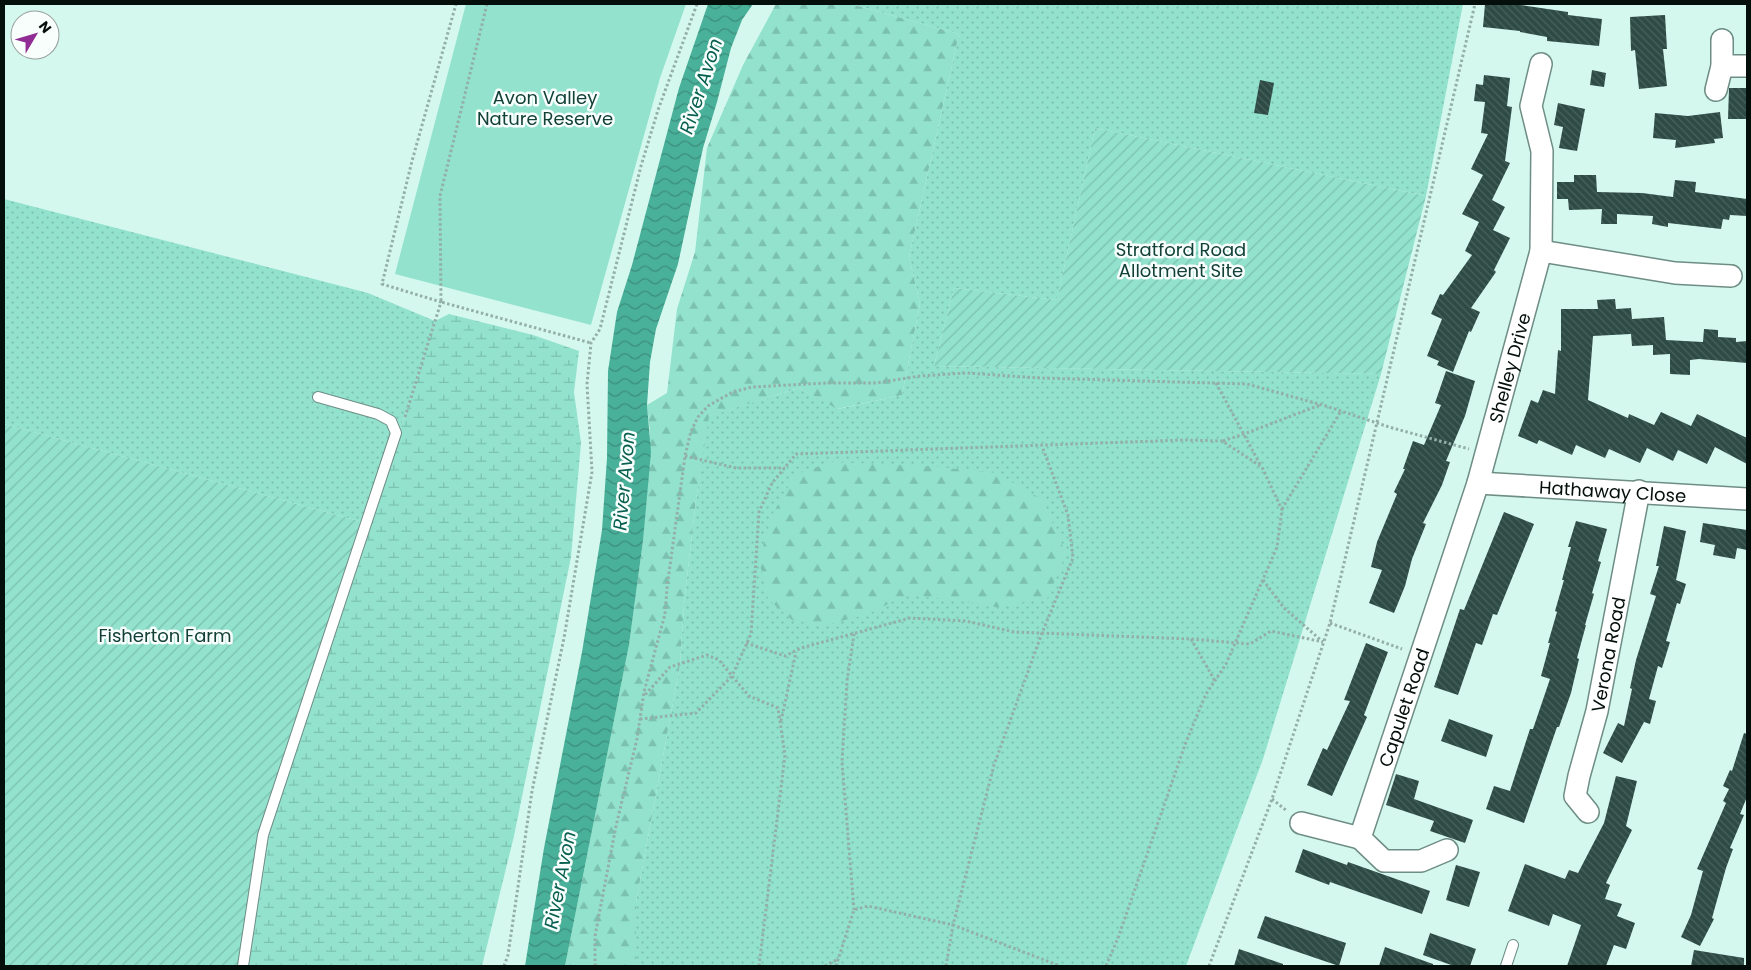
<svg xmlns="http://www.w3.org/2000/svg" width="1751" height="970" font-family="Poppins,sans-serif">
<defs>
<pattern id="grass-dots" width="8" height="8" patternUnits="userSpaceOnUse" patternTransform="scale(1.25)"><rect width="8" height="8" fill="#92e2ce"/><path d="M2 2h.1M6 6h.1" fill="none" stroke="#7cc1b0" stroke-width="1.8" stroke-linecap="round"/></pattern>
<pattern id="forest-firs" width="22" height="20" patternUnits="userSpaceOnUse" patternTransform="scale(1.25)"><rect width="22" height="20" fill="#92e2ce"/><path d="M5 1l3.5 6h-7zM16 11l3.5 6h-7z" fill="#7cc1b0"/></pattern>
<pattern id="wetland-marsh" width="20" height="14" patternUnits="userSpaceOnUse" patternTransform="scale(1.25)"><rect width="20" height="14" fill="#92e2ce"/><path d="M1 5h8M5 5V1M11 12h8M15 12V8" fill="none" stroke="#7cc1b0"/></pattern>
<pattern id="garden-furrows" width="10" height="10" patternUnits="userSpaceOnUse" patternTransform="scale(1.25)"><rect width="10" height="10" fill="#92e2ce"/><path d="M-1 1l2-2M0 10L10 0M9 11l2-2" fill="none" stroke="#7cc1b0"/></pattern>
<pattern id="water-waves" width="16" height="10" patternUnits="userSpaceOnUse" patternTransform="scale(1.25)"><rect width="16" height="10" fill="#49b09a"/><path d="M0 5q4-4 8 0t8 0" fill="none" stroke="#3b8e7c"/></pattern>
<pattern id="building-back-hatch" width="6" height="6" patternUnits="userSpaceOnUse" patternTransform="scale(1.25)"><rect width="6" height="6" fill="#2d4b44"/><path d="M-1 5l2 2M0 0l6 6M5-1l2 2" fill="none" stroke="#48615b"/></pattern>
</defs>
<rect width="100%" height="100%" fill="#d5f8ee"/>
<path fill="url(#grass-dots)" d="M851,4H1463L1426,196L1095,128L1057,300L954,288L934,366L1381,374L1263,759L1186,966H636V902L680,665L684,604L696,500L708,416L799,388L838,409L902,395L920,304L909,257L959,34Z
M4,199L368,293L435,321L370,524L4,424Z"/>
<path fill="url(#forest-firs)" d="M776,4H851L959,34L909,257L920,304L902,395L837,409L799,388L709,416L696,500L684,604L680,665L636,902V966H565L629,645L643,541L650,432L647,405L667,393L677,309L695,252L707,148L743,65Z
M831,462L928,466L996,473L1043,500L1066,554L1047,599L996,607L949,599L906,595L870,613L823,626L792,620L768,599L759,560L772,515L795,475Z"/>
<path fill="url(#wetland-marsh)" d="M449,314L533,335L579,351L574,392L581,443L571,557L514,836L482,966H248L272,821L370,524L435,321Z"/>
<path fill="#92e2ce" d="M466,4H686L660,78L591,325L395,274Z"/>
<path fill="url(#garden-furrows)" d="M1095,128L1426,196L1381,374L934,366L954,288L1057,300Z
M4,424L370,524L272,821L248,966H4Z"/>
<path fill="url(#water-waves)" d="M708,4H753L742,20L731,48L717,102L703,148L678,264L656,329L650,362L647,405L651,452L643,541L629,645L565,966H525L544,848L582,652L602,530L607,458L608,371L617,312L632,265L679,88Z"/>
<path fill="url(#building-back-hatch)" d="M1485,4H1514L1568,12V15L1602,19L1599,46L1547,41V37L1520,32V31L1483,27Z
M1665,15L1667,49H1663L1667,86L1639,89L1635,50L1631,51L1630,17Z
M1592,70L1606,73L1604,87L1590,85Z
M1484,75L1510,78L1507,106L1512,107L1505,161L1510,163L1492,200L1505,207L1493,230L1510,238L1494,270L1496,272L1471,308L1480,312L1471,332L1469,331L1453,372L1437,365L1439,361L1427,356L1442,319L1431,314L1440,294L1443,295L1472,255L1465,251L1479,222L1462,214L1483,175L1471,169L1488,134L1481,133L1485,102L1474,101L1476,84L1483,85Z
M1260,80L1274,83L1268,115L1254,113Z
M1729,88H1747V119H1728Z
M1558,103L1585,109L1577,151L1559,148L1563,127L1554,125Z
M1720,112L1723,138L1714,139L1715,143L1675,148L1676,140L1653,138L1655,113L1688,116Z
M1574,175H1596L1597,192L1642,193L1673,197L1675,180L1696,182L1695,192L1747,199V216L1730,215L1729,220L1723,219L1721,229L1668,223V227L1652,224L1653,216L1617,214V224H1601L1602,209L1569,210L1568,199H1557V182H1574Z
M1615,299L1616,309L1631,308L1632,319L1664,317L1666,340L1703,342L1704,329L1718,330V337L1736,338V342L1747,341V363L1699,359L1690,360V375L1670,374V354L1653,355V345L1632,346L1631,334L1593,336L1588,400L1628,418L1629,414L1654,425L1661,412L1691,426L1697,414L1747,438V464L1715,447L1707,464L1678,450L1673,461L1647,448L1640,463L1609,449L1605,458L1576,445L1572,455L1539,440L1537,444L1518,436L1531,400L1538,403L1543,390L1555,394L1558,350L1561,351V309H1598L1597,300Z
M1446,371L1475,381L1465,416L1446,461L1450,462L1442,485L1423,523L1426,524L1412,559L1405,586L1394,613L1369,603L1382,570L1371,567L1377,542L1397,494L1394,492L1405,469H1403L1413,441L1424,445L1441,405L1435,403Z
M1504,512L1534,524L1497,615L1493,614L1482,645L1476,643L1458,695L1434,687L1460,609L1464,610Z
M1576,521L1607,529L1598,561L1601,562L1592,593L1594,594L1585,625H1586L1577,658L1579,659L1571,693L1559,727H1557L1524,823L1486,809L1494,786L1510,791L1530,729H1533L1550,679L1541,676L1550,643H1548L1557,612L1555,611L1564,580H1562L1571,547H1568Z
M1703,523L1747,530V550L1737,548L1735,559L1713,555L1715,545L1700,542Z
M1664,526L1686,531L1676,580L1686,584L1680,604L1677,603L1666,641L1670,642L1662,668L1658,666L1649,699L1656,701L1650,724L1644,722L1622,763L1603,753L1618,723L1624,726L1632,689L1630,688L1636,660L1656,596L1650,594L1659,566H1656Z
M1366,643L1388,652L1364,715L1367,717L1332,796L1307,785L1323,748L1327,750L1350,701L1344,700Z
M1449,719L1493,735L1486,757L1441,741Z
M1744,733L1747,734V797L1740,814L1744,815L1730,848L1733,849L1726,868L1712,918L1714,919L1700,946L1681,937L1691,915L1703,871L1697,869L1726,803L1723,801L1729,789L1723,786L1730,770L1732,771Z
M1396,774L1419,781L1414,799L1473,820L1465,843L1430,831L1434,821L1386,805Z
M1616,776L1637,781L1626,826L1632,830L1606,883L1610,885L1605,899L1622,904L1617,916L1635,923L1626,949L1614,945L1606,966H1567L1581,925L1553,914L1549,926L1508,911L1525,864L1565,879L1569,870L1578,873L1604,823Z
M1303,849L1347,865L1348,862L1430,891L1422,914L1330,882L1329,885L1295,872Z
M1456,865L1480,872L1469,907L1446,900Z
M1265,916L1346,943L1339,966L1257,938Z
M1430,933L1476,949L1470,966H1454L1423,955Z
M1385,947L1433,964V966H1379Z
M1239,949L1283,964V966H1234Z
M1694,950L1744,958V966H1691Z"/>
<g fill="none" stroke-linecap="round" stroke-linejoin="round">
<g stroke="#6e8d85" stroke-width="12">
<path id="lane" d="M243,966L263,835L396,433L391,421L378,414L318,397
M1506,966L1513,945"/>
</g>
<g stroke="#6e8d85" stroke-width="24">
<g id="street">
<path d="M1722,66H1747"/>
<path d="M1716,90L1722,66V40"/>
<path d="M1541,251L1675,273L1731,276"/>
<path id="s1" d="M1478,483L1747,499"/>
<path id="s2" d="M1588,812L1575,796L1579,776L1597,711L1639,491"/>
<path d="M1301,823L1360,838"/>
<path id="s3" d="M1447,850L1421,861H1384L1360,838L1478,483L1541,251L1542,151L1531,106L1541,64"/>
</g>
</g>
<path stroke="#93afa7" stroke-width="3" stroke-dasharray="2.5 2.5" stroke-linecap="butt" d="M487,4L440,196L441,302L591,343
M1216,383L1261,466
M405,417L441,302L382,284L412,161L456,4
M1223,441L1244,434L1320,405
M685,456L736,468H785
M1282,509L1341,411
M1263,580L1284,608L1323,642
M1330,623L1402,649
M1191,639L1215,681
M746,643L785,656L801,648L910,618L966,621L1014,632L1191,639L1250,644L1271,631L1323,642
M640,719L696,713L732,676L719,660L707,655L670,667L644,696
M781,721L796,652
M1272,799L1287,811
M854,910L842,762L847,681L854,634
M504,966L508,955L532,791L564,638L592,472L587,384L591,343L600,329L641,166L658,110L697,4
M595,966V936L616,826L637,739L644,692L665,614L667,588L685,456L691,431L698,417L708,406L720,399L733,392L752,387L827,383H876L920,376L966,373L1040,378L1247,384L1326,406L1389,427L1469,449
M759,966L785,755L778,708L749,696L732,676L751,634L759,512L772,483L796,454L1184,440L1222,441L1262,467L1282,510L1277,547L1226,664L1206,694L1186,742L1118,938L1106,966
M825,966L838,959
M836,966L854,910L868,906L953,925L1060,966
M946,966L953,925L994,765L1042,633L1073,558L1068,515L1042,446
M1209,966L1272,799L1330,623L1475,4"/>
<use href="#lane" stroke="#fff" stroke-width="10"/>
<use href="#street" stroke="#fff" stroke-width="21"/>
</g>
<g text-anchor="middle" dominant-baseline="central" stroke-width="5" stroke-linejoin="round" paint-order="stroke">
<g font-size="18" fill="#134138" stroke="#f7fefc">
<text x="545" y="97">Avon Valley<tspan x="545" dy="21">Nature Reserve</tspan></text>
<text x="1181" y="249">Stratford Road<tspan x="1181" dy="21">Allotment Site</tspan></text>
<text x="165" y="635">Fisherton Farm</text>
</g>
<g font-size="18" fill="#040f0c" stroke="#f7fefc">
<text stroke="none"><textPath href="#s3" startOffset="592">Shelley Drive</textPath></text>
<text stroke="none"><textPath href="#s1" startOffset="135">Hathaway Close</textPath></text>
<text stroke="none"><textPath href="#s2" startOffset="166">Verona Road</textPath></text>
<text stroke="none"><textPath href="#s3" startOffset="236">Capulet Road</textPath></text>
</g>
<g font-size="19" font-style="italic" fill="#096051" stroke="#f7fefc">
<text transform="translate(701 86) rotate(-72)">River Avon</text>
<text transform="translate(624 481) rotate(-85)">River Avon</text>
<text transform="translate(560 880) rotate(-79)">River Avon</text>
</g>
</g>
<rect width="1751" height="970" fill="none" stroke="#040f0c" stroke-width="10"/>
<g transform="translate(35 35) rotate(52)"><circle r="24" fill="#f7fefc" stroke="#969e9c"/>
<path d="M0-4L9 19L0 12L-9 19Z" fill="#902c93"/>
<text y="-8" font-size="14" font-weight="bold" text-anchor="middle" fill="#040f0c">N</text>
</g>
</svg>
